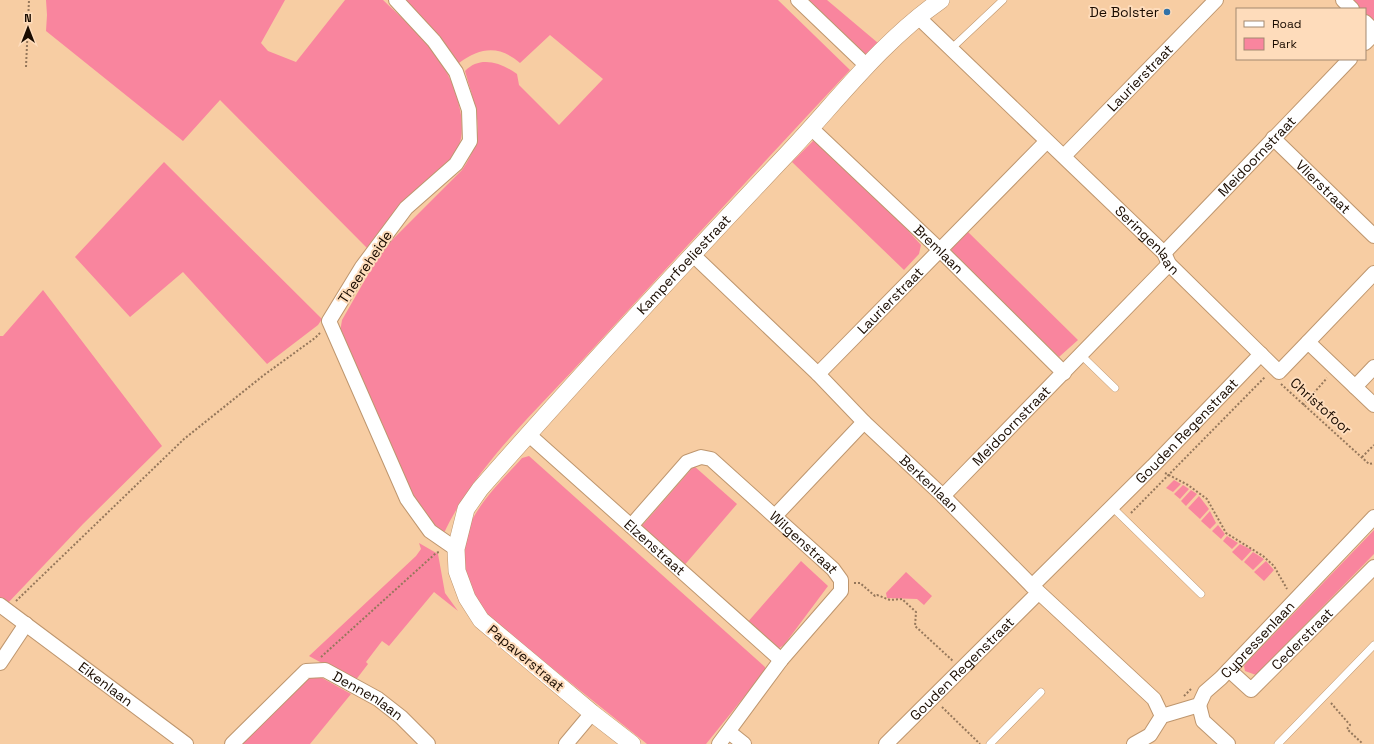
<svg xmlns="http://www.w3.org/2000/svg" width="1374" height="744" font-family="'Space Grotesk',sans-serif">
<rect width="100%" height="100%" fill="#f7cda3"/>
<path fill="#f9859e" d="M46,0H285L261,43L268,51L296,62L345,0H383C418,33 454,64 461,115C463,137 462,147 446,165C421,193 388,216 367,248L220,100L183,141L46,31L47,15Z
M402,0H778L850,70C762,164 675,259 588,354C537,410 475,466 443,535L424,526L340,332L342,320L374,264L390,242L462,170C488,132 476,111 465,71C480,55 502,63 517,74L519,85L559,125L603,79L550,35L520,63C499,45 481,47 459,63L427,23Z
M796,0H827L878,43L859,61Z
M1349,0H1374V24L1365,15V9H1359Z
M814,140L904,226L921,245L919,254L904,270L792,162Z
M164,162L322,319L318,325L267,364L183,272L130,317L75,257Z
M967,231L1078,340L1059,357L952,252L951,246Z
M43,290L162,446L83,524L7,604L0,598V336H3Z
M529,456L765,667V671L706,744H647L492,620C480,607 477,600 470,584C468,579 464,573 463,567C454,525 497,486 522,458Z
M694,466L737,504L682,568L640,528Z
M1174,480L1181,484L1173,492L1166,488Z
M1183,485L1189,489L1180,499L1174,494Z
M1191,490L1197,494L1186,506L1181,501Z
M1199,496L1209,509L1200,519L1188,508Z
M1210,511L1216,523L1210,529L1201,521Z
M1218,525L1225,534L1221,539L1212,531Z
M1374,530V554L1260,671L1256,675L1245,671L1244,666L1246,663Z
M1227,536L1238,543L1232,549L1223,541Z
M419,543L438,554L445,593L458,611L434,592L389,646L382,641L366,662L368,664L355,681L309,656L416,556L421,549Z
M1240,544L1252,550L1242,561L1232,552Z
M1253,552L1264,559L1253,570L1244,562Z
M801,561L828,586L784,645L776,650L746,624Z
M1266,561L1274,570L1264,581L1254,572Z
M906,572L932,596L924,605L917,599L887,598L886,593Z
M317,675L351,694L310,744H241L310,677Z"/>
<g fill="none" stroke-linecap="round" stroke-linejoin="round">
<g stroke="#be966e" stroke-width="8">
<path id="service" d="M952,48L1003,0
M1081,355L1115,388
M1112,507L1201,594
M990,744L1041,692
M1278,744L1374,645"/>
</g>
<g stroke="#be966e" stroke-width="16">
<g id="minor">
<path d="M396,0L434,41L456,72L469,110L470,141L456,164L406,208L362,267L329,321L407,499L430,531L456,549"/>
<path d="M798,0L867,66"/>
<path d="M1343,0L1352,9"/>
<path id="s1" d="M919,18L1164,253L1169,264L1279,372L1308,342L1374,405"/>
<path d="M1365,22L1374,31"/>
<path d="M1365,43L1374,34"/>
<path id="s2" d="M811,128L940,250L1064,373"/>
<path id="s3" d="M1273,138L1374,236"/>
<path id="s4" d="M1064,156L1216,0"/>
<path id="s5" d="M1164,253L1350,59"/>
<path id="s6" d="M692,254L818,374L864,422L943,496L1032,586L1154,699L1162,716"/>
<path d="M1308,342L1374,273"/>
<path id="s7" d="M818,374L1046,142"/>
<path d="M1355,387L1374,367"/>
<path id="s8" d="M528,434L781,660"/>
<path id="s9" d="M943,496L1169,264"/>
<path d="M775,516L864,422"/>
<path id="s10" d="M631,526L687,462L701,457L711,459L833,569L841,580V591L781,660L719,744"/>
<path id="s11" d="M1032,586L1153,466L1261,354"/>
<path id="s12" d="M0,605L186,744"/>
<path d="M0,663L26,624"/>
<path id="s13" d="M1229,670L1251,690L1374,567"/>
<path d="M1199,705L1203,721L1228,744"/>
<path d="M729,732L744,744"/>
<path id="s14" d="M232,744L306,671L325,670L378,699L401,717L428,744"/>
<path d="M566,744L592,713"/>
<path id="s15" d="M886,744L1038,593"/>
<path id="s16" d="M1134,744L1150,735L1162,716L1199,705L1205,692L1221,678L1374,517"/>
</g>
</g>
<g stroke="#be966e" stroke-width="18">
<g id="tertiary">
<path id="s17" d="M632,744L592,713L481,620L467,598L457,571L456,549L466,509L480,489C581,374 684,263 788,153C837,101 882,41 941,0"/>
</g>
</g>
<path stroke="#95775b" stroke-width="2" stroke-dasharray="2 2" stroke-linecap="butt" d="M26,67L29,0
M1281,384L1369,464L1374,463
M1303,405L1327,378
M1362,457L1374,445
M1165,473L1188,485L1207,499L1226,533L1263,556L1274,566L1287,589
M1131,513L1265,377
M854,583H860L875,596L877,595L890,600L902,599L916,612L915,626L953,661
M16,601L184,439L264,375L315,338L320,333
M321,657L436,553L439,552
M1184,696L1191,689
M1331,703L1350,725L1347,729L1363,744
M942,707L980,744"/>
<use href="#service" stroke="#fff" stroke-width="7"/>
<use href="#minor" stroke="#fff" stroke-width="14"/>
<use href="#tertiary" stroke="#fff" stroke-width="17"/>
</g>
<circle fill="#3172a8" stroke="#fedcbb" stroke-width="1.5" cx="1167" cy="12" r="4"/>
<g text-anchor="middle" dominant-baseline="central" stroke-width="4" stroke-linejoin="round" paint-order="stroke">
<g font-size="14" fill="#1a0c01" stroke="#fedcbb" text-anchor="end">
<text x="1159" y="12">De Bolster</text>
</g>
<g font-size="14" fill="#1a0c01" stroke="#fedcbb">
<text stroke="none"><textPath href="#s4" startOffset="109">Laurierstraat</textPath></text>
<text stroke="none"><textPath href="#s5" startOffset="134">Meidoornstraat</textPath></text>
<text stroke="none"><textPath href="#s3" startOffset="70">Vlierstraat</textPath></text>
<text stroke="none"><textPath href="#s1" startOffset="319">Seringenlaan</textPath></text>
<text stroke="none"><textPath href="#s2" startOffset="176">Bremlaan</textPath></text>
<text stroke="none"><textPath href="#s17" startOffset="641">Kamperfoeliestraat</textPath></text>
<text transform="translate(365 267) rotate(-56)">Theereheide</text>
<text stroke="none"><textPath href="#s7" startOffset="103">Laurierstraat</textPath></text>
<text transform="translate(1321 406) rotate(42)">Christofoor</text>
<text stroke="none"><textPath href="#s9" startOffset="98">Meidoornstraat</textPath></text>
<text stroke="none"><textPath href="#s11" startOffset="219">Gouden Regenstraat</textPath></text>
<text stroke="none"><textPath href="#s6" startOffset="330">Berkenlaan</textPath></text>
<text stroke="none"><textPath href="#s10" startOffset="235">Wilgenstraat</textPath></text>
<text stroke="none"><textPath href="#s8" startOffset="170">Elzenstraat</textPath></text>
<text stroke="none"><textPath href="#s16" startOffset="168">Cypressenlaan</textPath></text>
<text stroke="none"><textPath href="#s13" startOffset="102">Cederstraat</textPath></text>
<text transform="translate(526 658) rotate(40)">Papaverstraat</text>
<text stroke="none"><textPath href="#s15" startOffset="107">Gouden Regenstraat</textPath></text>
<text stroke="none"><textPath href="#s12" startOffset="132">Eikenlaan</textPath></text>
<text stroke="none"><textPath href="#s14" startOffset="173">Dennenlaan</textPath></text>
</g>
</g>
<rect x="1236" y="8" width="130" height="52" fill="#fedcbb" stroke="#a38971"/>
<rect x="1244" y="21" width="20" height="6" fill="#ffffff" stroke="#a38971"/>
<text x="1272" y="28" font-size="12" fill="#1a0c01">Road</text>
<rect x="1244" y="38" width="20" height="12" fill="#f9859e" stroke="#a38971"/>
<text x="1272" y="48" font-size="12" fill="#1a0c01">Park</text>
<g transform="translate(28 28)" stroke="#fedcbb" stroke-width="3" paint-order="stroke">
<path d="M0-3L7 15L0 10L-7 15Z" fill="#1a0c01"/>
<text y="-6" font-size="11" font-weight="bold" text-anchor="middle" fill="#1a0c01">N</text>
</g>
</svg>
